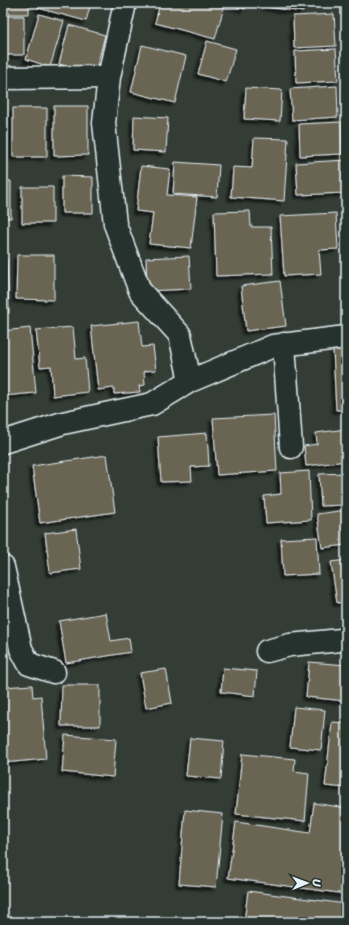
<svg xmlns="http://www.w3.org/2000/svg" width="349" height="925" font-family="Sriracha,sans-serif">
<defs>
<filter id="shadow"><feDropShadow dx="-3.5" dy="3.5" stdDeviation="1" flood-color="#0009"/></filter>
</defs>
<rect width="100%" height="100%" fill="#343d35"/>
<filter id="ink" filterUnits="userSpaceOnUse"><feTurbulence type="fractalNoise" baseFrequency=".025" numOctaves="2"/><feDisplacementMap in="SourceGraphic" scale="8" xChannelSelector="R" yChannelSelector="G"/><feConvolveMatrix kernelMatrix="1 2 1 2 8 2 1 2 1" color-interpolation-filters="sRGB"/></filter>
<g filter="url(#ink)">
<path fill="#6b6553" stroke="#e8f1f8" filter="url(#shadow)" d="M3,3H29V14H3Z
M39,3H91L86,21L38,8Z
M160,3H208L224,7L215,39L155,23Z
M223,3H247L245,9Z
M267,3H304L303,12L266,7Z
M39,14L64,21L50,67L26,59Z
M334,14L336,46L294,48L293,16Z
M3,16H24V55H3Z
M69,25L105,35L95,74L59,64Z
M207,41L236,49L226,82L198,74Z
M142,45L186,56L175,103L131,92Z
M336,49L338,81L296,83L295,51Z
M337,86L338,117L292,120L290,89Z
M246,88L282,90L280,121L244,119Z
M54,106H88V155L54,156Z
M13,108H47V157H13Z
M134,116L168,118L166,152L133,150Z
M341,122L342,154L300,156L299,124Z
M254,138L288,139L284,201L231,197L233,167L252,168Z
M346,160V193L298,195L296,163Z
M175,162L219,165L217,197L173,194Z
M141,166L170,169L167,195L197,197L191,248L149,244L153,213L136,211Z
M62,176L93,177V213H62Z
M3,181H11V218H3Z
M22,187H53V223H22Z
M250,211L251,227H271L273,274L216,276L214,212Z
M336,213L338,249L319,250L321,274L284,276L280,216Z
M17,255H54V300L16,299Z
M189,256L191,289L147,291L146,258Z
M3,258L7,259L9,313H3Z
M280,281L286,326L246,331L241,286Z
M139,321L142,347L153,346L156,370L144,371L145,385L139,386L140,392L114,394V388L98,390L91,326Z
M73,327L76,359L85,358L88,392L53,396L51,366L40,367L36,330Z
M30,328L36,393L3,396V331Z
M346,349V410H336L333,350Z
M274,415L277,471L217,475L213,418Z
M346,429V461L306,466L304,446L317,444L316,433Z
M207,433L209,466L191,467L192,481L161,482L158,437Z
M107,455L115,512L40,523L32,466Z
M309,471L311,520L266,523L264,496L281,494L280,473Z
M346,473V505L321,506L319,474Z
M346,510V545L322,548L317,514Z
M76,529L81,569L50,573L45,533Z
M317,537L319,574L283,576L281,539Z
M346,560V602L337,603L331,562Z
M106,613L111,641L129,638L131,652L66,663L59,621Z
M309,662L346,665V701L306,697Z
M223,668L257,671L255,696L221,692Z
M166,669L172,703L146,708L140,673Z
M32,685L33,697L41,696L46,759L3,763V687Z
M62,685H100V726H61Z
M294,707L325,710L321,750L290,747Z
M332,722L346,723V788L325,786Z
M65,735L116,739L113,777L62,772Z
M190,738L224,741L221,779L186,776Z
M242,754L295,759L294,771L309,773L305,821L236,814Z
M314,803L346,808V894L228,878L236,822L310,833Z
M185,810L223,814L216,887L179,884Z
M248,891L346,904V922H244Z"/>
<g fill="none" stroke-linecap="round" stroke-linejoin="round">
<g stroke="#e8f1f8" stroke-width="25">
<path id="minor" d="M125,3L109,77L104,123L115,224L140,291L180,335L190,381
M3,78L109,77
M284,344L291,447
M3,442L63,423L152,404L190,381L273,346L346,337
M3,567L21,649L29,664L54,672
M267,651L290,645L341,640H346"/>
</g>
<use href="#minor" stroke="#26332d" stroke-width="22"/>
</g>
</g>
<rect width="349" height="925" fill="none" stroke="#26332d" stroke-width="16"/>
<rect x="8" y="8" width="333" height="909" fill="none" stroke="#e8f1f8" stroke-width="1.5" filter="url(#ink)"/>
<g transform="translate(307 883) rotate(89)" stroke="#26332d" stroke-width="3" paint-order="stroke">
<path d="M0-3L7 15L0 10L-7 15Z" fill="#e8f1f8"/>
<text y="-6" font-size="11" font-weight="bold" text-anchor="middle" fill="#e8f1f8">U</text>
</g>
</svg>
